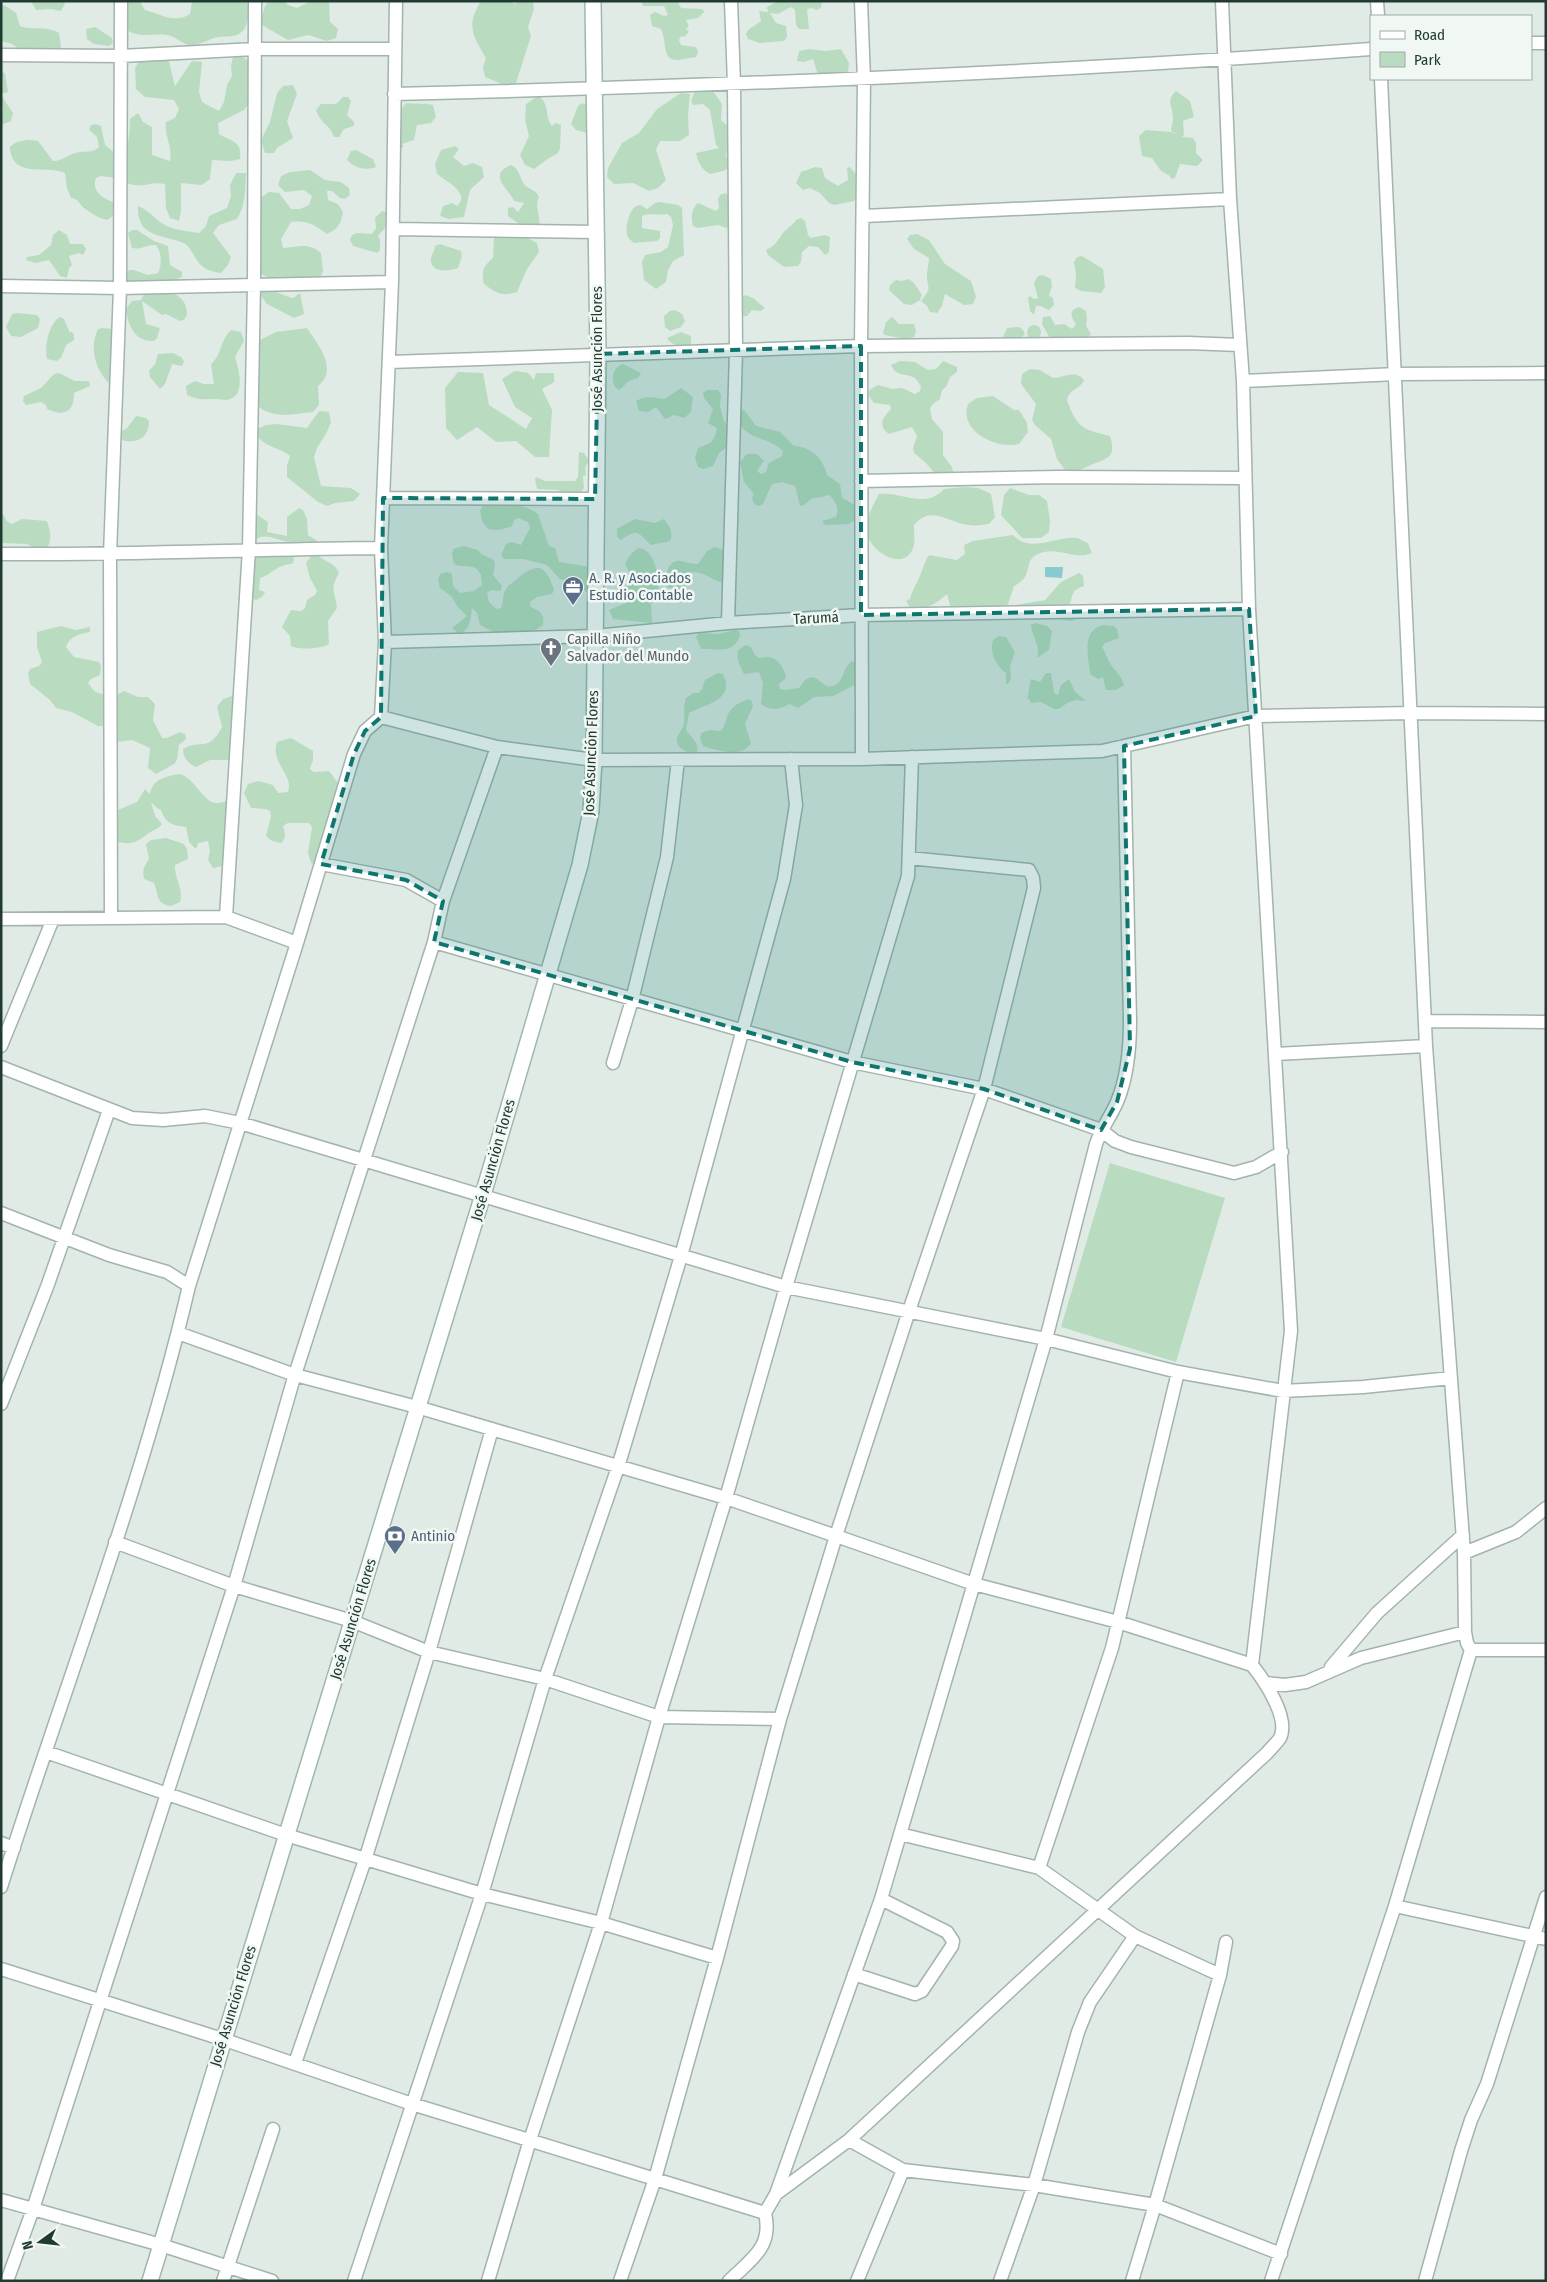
<svg xmlns="http://www.w3.org/2000/svg" width="1547" height="2282" font-family="'Fira Sans Condensed',sans-serif">
<rect width="100%" height="100%" fill="#e0ebe6"/>
<path fill="#b9dcc1" d="M31,1H66L61,11L51,9L36,10Z
M129,1L140,2L145,10C161,14 175,24 190,14L192,1H247C249,14 250,33 233,36C227,37 220,36 214,38C206,41 197,46 189,45C183,44 177,38 171,36C154,31 142,41 123,28L124,9Z
M269,1H284L288,5L297,8L311,1H329L330,22L338,29L336,38L327,41L308,35L288,40L260,24L265,6Z
M481,1H510L515,4L519,1H533L534,9L528,27L531,36L516,83L507,86L485,77L483,67L486,58C472,35 466,25 481,1Z
M641,1H677L681,8L701,9L705,11L698,18L686,20L689,26L686,29L689,32L684,37L681,36L679,40L681,45L696,47L698,52L696,57C692,58 689,58 684,59C660,65 668,43 661,29L652,26L650,15L655,12L664,16L668,15L664,6H643Z
M822,1L821,8L816,10L812,8L807,9L809,29H799L796,25L795,10L791,7L778,14L770,13L776,23L786,26L787,37L784,41L760,43L748,39L746,34L748,30L761,21L759,11L768,12L767,7L778,1Z
M4,5L16,13L20,26C32,31 45,25 59,33L61,47L58,51L21,50L12,44L1,41V7Z
M95,27L112,38L113,43L109,46L94,44L87,39L86,29Z
M809,49L826,51L841,49L849,63L848,73L818,75L813,59L804,62L797,61L799,51Z
M233,57H243L251,63L250,102L244,110L218,123L219,134C232,142 242,140 240,159L231,161L212,160L210,179L202,185L181,183V211L179,221L170,218L166,208L165,184C147,181 145,190 124,182C124,160 130,141 130,119L138,113L143,122L152,127V155L170,161C173,147 164,136 166,122L175,118L179,109L174,100L145,97L136,89L135,68L140,60L168,58L175,86L192,61L202,62L199,92L202,102L219,111L224,102L227,85L232,76L231,66Z
M1,69L5,74L8,92L1,94Z
M293,85L297,94L287,121L293,138L277,148L274,153H265L261,140L270,122L277,93L283,86Z
M699,89L713,91L722,104L721,120L729,127L732,148L727,151L726,156L729,161V170L728,168L724,171L710,174C701,169 698,162 696,153L719,148L716,145L710,110L703,104L693,105L691,101L695,91Z
M1176,91L1190,101L1194,117L1183,121L1184,135L1182,137L1193,138L1196,143V153L1203,160L1197,166L1180,164L1175,178L1171,179L1170,176L1161,171L1152,158L1142,156L1139,136L1146,130L1171,132L1178,135L1171,131C1171,127 1173,123 1173,118C1173,106 1165,101 1176,91Z
M681,93L690,94L688,115L689,135L680,141H660L656,150L666,180L658,188L649,191L633,183L614,184L607,177L608,168L622,143L639,133L657,109Z
M1,95L13,113L11,121L1,125Z
M538,96C551,104 544,117 552,126L556,123L561,125L560,149L557,154L549,158L534,169L525,165L520,155L529,136L525,120L526,104Z
M343,97H348L351,101L347,115L354,122V126L344,129L339,137H334C329,123 321,125 316,110L321,104H336Z
M406,103C413,104 428,103 433,105L436,117L431,123L417,125L414,140L402,144L404,146L402,148H397L400,111Z
M582,103L587,105L590,134L576,130L571,124L578,106Z
M96,124L101,126L105,145L116,154L115,178L101,176L96,178C91,191 103,199 114,202L116,206L115,215L107,220C98,218 91,213 84,208C79,204 79,199 71,198L67,188L65,173C47,165 11,179 10,147C17,140 29,139 38,141L53,161C63,161 70,153 80,152C88,151 92,153 99,147L97,137L89,130L91,125Z
M455,146L459,149L453,157L464,166L473,163L482,167L484,177L470,190L464,217L449,219L440,216L443,206L452,203L457,206C471,193 447,182 437,174L435,164L441,150Z
M356,150L373,159L376,167C365,171 355,168 347,160L351,151Z
M511,165C520,169 519,177 524,184C530,191 536,189 539,197C534,209 541,214 539,225L526,229L508,216V208L513,207L518,212L524,203L514,201C510,190 486,175 511,165Z
M815,167L822,168L825,178L838,186L848,180L847,168L850,167L858,177L863,191L854,201L834,205L829,203L820,193L810,188L803,190L796,183L801,172Z
M310,170L325,180L341,182L349,188L350,195L345,199L340,198L332,191H327L328,200L338,204L343,212C341,224 338,229 327,234C315,225 306,220 291,222L281,239L283,248C299,247 308,242 321,253L323,272L318,281L269,278L254,270L260,198L269,192L279,193L291,209H300L309,205L312,196L304,190L285,192L278,185L281,176L290,172Z
M236,173H246C245,190 246,204 237,219L219,225L213,233L231,257L228,265L221,273C197,270 199,260 186,244C165,234 136,239 138,206C148,210 152,216 160,222C170,230 187,231 199,233L206,226L209,216L227,208L231,196L230,185Z
M725,193L729,196L732,230L718,225L698,228L693,226C691,218 691,209 698,203L716,211L719,208L718,199L720,195Z
M660,202L678,205L682,208L684,255L673,261L668,270L666,282L656,289L644,280L642,262L645,255L661,252L668,247L673,225L671,217L667,214C659,216 649,212 642,216V228L660,231V238L657,241L634,243C633,242 629,239 628,237C624,231 629,205 640,205C643,206 645,208 647,209L655,203Z
M382,211L387,212V226L378,236L380,240V250L377,253L353,246L350,240L352,235L357,233L372,234L376,228L375,218Z
M801,218L805,221L808,235L811,238L825,235L830,237L829,252L825,255L818,247L809,246L802,252L801,262L798,266L784,267L768,255L766,250C779,244 778,237 787,229C791,225 793,225 796,220Z
M510,229L537,243L539,252L527,269L517,292C502,297 496,293 484,284C481,272 483,266 493,258L494,238L501,230Z
M59,230L67,235L70,244H83L86,249L83,255L79,253L69,256L72,265L69,268L67,278L60,276L49,260L36,263L26,260L27,257L39,255L51,245L53,235Z
M132,230H137L154,241L168,246L170,265L182,272V277L172,281H156L149,288H129L125,279L129,270H134L148,275L158,273C162,265 162,253 156,245C148,244 141,250 132,248L128,233Z
M917,234L929,240L945,264L971,281L976,297L973,304L964,305L945,294L942,306L937,313L930,312L927,306L921,301C933,286 927,290 927,275C927,269 929,264 929,258L914,249L907,239L910,235Z
M440,244L461,251L462,256L458,268C450,271 429,274 431,258C432,253 435,251 435,246Z
M1082,256L1103,269L1105,287L1101,293L1081,291L1075,288L1076,275L1074,262L1077,257Z
M1043,275L1051,279L1052,286L1049,296L1053,298L1054,305L1049,310L1040,306H1036L1034,315L1030,311L1028,298L1030,296L1034,299L1038,298L1034,283L1038,276Z
M909,279L914,283L922,295L920,300L912,305L904,304L889,290L890,285L896,280L901,281Z
M263,287C274,289 282,296 293,298L300,293L304,314L294,318L267,304L261,296Z
M153,289C171,292 187,294 187,315L184,320L180,321L166,314L162,315L142,301L146,324L160,328L157,338L154,341C135,342 128,326 126,309L132,301L141,300L144,294Z
M745,295L753,298L765,308L761,311L752,310L747,316H740L741,298Z
M1079,307L1086,311L1087,319L1086,326L1091,334L1088,338H1075L1061,342L1051,340L1042,324L1043,317L1050,316L1055,325L1064,324L1072,329L1076,324C1070,317 1069,310 1079,307Z
M675,310L682,314L685,321L681,327L670,331L665,327L664,316L670,311Z
M17,313L37,315L40,319L38,328L21,337L11,336L6,327L12,314Z
M60,317L64,319L70,333L71,331L74,335V340L66,345L61,358L57,361L47,359C44,347 49,323 60,317Z
M892,317L899,324H914L916,331L914,337L905,339L885,335L883,333L886,322Z
M1027 332a7 7 0 1 1 14 0a7 7 0 1 1-14 0Z
M1019,327L1023,330L1025,334C1020,340 1009,341 1003,337L1007,328Z
M102,328L113,329L115,381L109,383C95,370 89,347 98,329Z
M307,328C318,345 339,369 318,386L319,405L313,412C293,414 271,420 256,404L258,341L276,332Z
M231,330L241,332L244,341L235,357C239,370 247,399 225,400C223,400 220,399 217,399C204,399 201,401 187,395L186,386L195,381L204,384H214L211,364C222,355 220,340 231,330Z
M681,332L691,336V346C682,347 672,346 667,338Z
M173,353L181,357L184,361L182,366L172,364L165,384L160,389L150,377L149,371L155,364L158,354Z
M900,361L915,362L928,370L936,369L943,361L957,367V372L950,377L946,387L942,390L940,399L932,405L930,409L932,419L943,432V455L952,467L954,477L941,481L926,463L914,453L913,448L917,436L912,427L889,434C877,426 883,417 891,409L890,405L874,403L868,395L869,390L878,385L892,389L902,388L915,394L920,391L921,386L915,378C906,373 896,377 891,365Z
M623,364L641,373L638,378L629,381L619,390L615,387C611,378 612,368 623,364Z
M1030,369L1040,370L1053,378C1064,378 1075,369 1084,380C1081,388 1071,389 1068,397C1066,401 1069,405 1070,408C1079,430 1087,430 1110,436C1116,455 1110,458 1093,464C1082,469 1080,471 1066,471L1057,459L1051,439L1035,425L1032,420L1036,404L1021,384L1022,374Z
M515,371L528,373L534,380L536,373H554V382L542,389L552,410L549,457H535L516,441L496,442L477,427L457,440L446,428L445,388L458,372L483,373L489,405L526,429L532,418L515,407L502,379Z
M56,373L61,374L75,381H89L90,386L74,393C74,412 65,417 47,409L46,405L41,402L26,405L23,401L24,396L41,388L52,376Z
M681,388L693,397L691,412L684,418L674,415L665,419L656,407L648,412L639,411L636,401C647,395 653,398 665,399Z
M707,390H718L721,394L720,407L724,421L730,429L727,447L719,453L713,466L703,469L698,467L695,458L698,448C710,443 714,444 717,428L708,423L713,409L704,398L703,393Z
M993,396L1014,410H1019L1027,423L1028,432L1019,444C997,450 958,431 968,404L977,398Z
M741,409L745,411L756,426L780,432L794,446C811,447 823,458 827,475L840,484L842,498L855,505L857,519L849,524L825,525L822,521L836,517C840,506 835,503 830,495L811,499L804,505L800,506L795,486L782,482L772,484L763,504L758,506L754,504L752,498L754,494L744,482L740,462L747,454H757L764,461L757,471L761,474L766,472L769,463L782,456L783,451C766,434 740,442 736,411Z
M319,411L329,412L331,422L327,432L317,448L314,457L321,486L351,488L360,494L354,501L335,503L327,506L318,502L287,477V466L290,456C279,447 267,448 257,436V429L266,425L277,424L307,428Z
M136,416L146,418L149,421C149,436 140,443 125,441L119,438V433L127,428Z
M579,452L584,453L589,460L585,468L586,475L583,476L584,488L579,494L567,495L558,490L537,489L535,479L536,477L545,481H575L578,477Z
M964,487L978,488L991,494L995,517L989,524C982,525 975,526 969,525C948,523 931,504 914,525C914,531 915,539 914,545C907,573 872,554 867,534C864,521 873,505 879,494C902,491 925,510 944,489Z
M1010,488L1029,495H1039L1047,501L1050,521L1049,532L1041,538H1022L1001,515L1004,495Z
M484,502C503,503 523,503 538,514L549,546L555,548L559,562L591,567L593,586L586,592L578,585L560,579L547,565L524,559H504L501,555L506,544L511,542L521,545L530,528L528,522L518,518L514,520L512,526C503,530 497,531 488,529L482,521L480,511Z
M299,508L303,510L307,519L308,535L316,540L319,545L303,550L291,542C279,542 265,531 255,540L251,516L256,514L268,522L267,532L287,536V517Z
M1,511L7,521L12,524L22,519L47,521C50,531 53,540 46,549H36L27,544L1,543Z
M635,519L655,523L664,519C669,526 674,532 670,541L651,545C638,533 639,527 621,540L617,537V529Z
M1013,535C1031,554 1055,536 1077,538C1080,539 1085,542 1088,543L1092,553C1074,561 1057,545 1038,554C1022,561 1035,576 1014,586L1008,604L1000,613L952,612L947,594C936,604 926,610 911,609L906,601L910,599C912,590 918,582 921,573C924,566 925,561 929,555L957,560L965,554L964,545L973,541Z
M463,546L478,550L481,554L494,560L495,565L493,575L502,586L500,591L491,590L487,593L489,602L496,609L501,608C504,602 502,594 506,589C509,584 514,582 518,578C538,562 546,565 554,590L552,594L537,597L530,602L531,607C540,611 545,614 543,625L531,633H496L480,625L477,613L472,608C470,619 471,630 459,634L452,628L467,616L457,606L452,597L440,588L438,580L440,574L447,572L452,574L453,586L460,593L474,591L482,585L481,575L477,569C469,564 462,568 454,564L452,555L453,549Z
M715,547L724,550L726,583C711,582 703,568 687,573L690,584L679,589L667,587C665,577 667,559 681,561C687,562 691,564 698,564L707,551Z
M638,548C659,550 657,582 660,598L651,603L652,623L613,619L609,610L628,602L627,587L632,577L625,564L630,555Z
M257,555H293L294,560L292,564C277,564 273,574 260,578L259,590L265,592L262,597L256,600L251,598L250,563Z
M312,555H317C325,562 336,563 339,573C329,591 335,590 337,608L328,621L329,644C323,649 297,650 291,646L290,636L282,627L291,610L301,611L305,608L307,600L315,595L317,591L310,578L306,563Z
M1079,573L1083,576L1084,586C1071,591 1074,592 1070,604L1066,606L1078,616L1075,620L1070,621L1041,616L1021,619L1016,618L1013,608L1016,605L1045,600L1061,582Z
M1036,623L1047,626L1052,631L1049,650L1037,658C1041,647 1032,636 1031,625Z
M1103,625L1114,626L1117,629L1119,638L1105,643L1102,647C1106,653 1107,659 1111,665C1116,672 1121,675 1124,685L1116,690H1106L1103,677L1098,679L1090,674C1089,657 1080,631 1103,625Z
M61,626L76,630L90,627V632C79,634 70,636 66,647L74,657L99,662L101,666L100,675L91,679L88,683L94,691L104,695L106,722L103,726H98L72,712L56,708L50,700L30,684L28,673L30,669L39,666L42,662L37,647V632Z
M734,630L739,631L740,636C733,655 717,648 701,649L696,637L699,633L719,634Z
M999,636L1006,637L1015,652L1010,666L1011,679L1009,683L1006,684V673C996,666 989,652 993,640Z
M746,645L751,647L755,655L759,658C762,658 764,657 767,657C777,656 786,670 786,678L779,684L780,689L785,690L799,688C809,673 813,675 826,686C845,689 841,668 852,661L856,664V684L833,696L814,697L798,708L789,704C781,710 769,711 761,704L763,683L759,672L744,674C740,666 736,659 738,650Z
M718,673L723,674C736,701 704,704 689,713L686,730C692,739 699,741 697,753C692,755 689,754 685,751C668,741 682,734 684,723C685,715 683,707 686,698L693,693H699L702,689L705,680Z
M1046,673H1051L1054,693L1058,695L1061,685L1069,679L1075,692L1086,701L1076,700L1067,703L1059,709H1054L1041,702L1031,703L1029,698L1027,700L1031,679L1040,682Z
M124,691L138,697H148L155,704L153,720L162,738H167L180,732L185,734L186,739L179,745L177,760L174,764L156,774L148,768L150,748L132,740L118,742L114,738L115,696Z
M232,696L236,697L233,760H210L196,767C188,764 183,757 183,749C200,738 208,754 222,727L217,707L223,699Z
M748,699L752,701L753,706L745,724L751,743C742,759 717,750 703,746L700,738L701,733L710,730L720,731C727,726 725,716 731,710C736,703 741,703 748,699Z
M291,738L313,751V760L310,769L314,772L329,771L341,787L331,820L323,832L315,865L311,863L308,853L312,827L309,823H288L283,826C285,833 287,837 281,843L272,841L266,836L271,816L270,811L266,809L251,808L244,793L248,784L258,781L273,785L278,793L288,792C294,774 270,764 277,742Z
M179,774C194,776 204,805 218,803C220,803 223,802 226,801L233,807L225,833L228,847L223,866L213,868L208,860L210,851L208,841L198,843L196,849L189,842L186,827C172,825 166,824 161,810L157,808L151,802L155,816L162,824C158,829 154,830 149,833C137,842 133,845 118,842C115,832 113,819 118,810L137,802L145,789L150,794C152,779 167,776 179,774Z
M166,838L184,844L187,849L188,859L175,865C174,878 184,889 180,902L171,906C155,904 159,894 154,883L144,879C142,869 144,867 149,859L146,844L151,840Z
M1110,1163L1225,1198L1176,1362L1061,1327Z"/>
<path fill="#89c9d0" d="M1045,567H1063L1062,578L1045,577Z"/>
<g fill="none" stroke-linecap="round" stroke-linejoin="round">
<g stroke="#a3b3ad" stroke-width="15">
<path id="street" d="M1222,1L1230,199L1243,381L1249,609L1291,1331L1252,1665
M1377,1L1378,16
M1531,43H1546
M1,55L121,56L255,49H395
M1381,79L1426,1046L1464,1553L1465,1632L1467,1643L1471,1650H1546
M394,94C720,86 1046,73 1371,49
M864,216L1230,199
M393,229L596,232
M1,286L120,288L392,282
M389,362L861,346L1188,343L1240,345
M1243,381L1397,374L1546,373
M861,481L1059,477L1244,478
M383,498L595,499
M1,554C128,555 254,549 381,548
M728,623L736,351L734,84L731,1
M385,642L595,636L728,623L861,615L1249,609
M381,717L497,747L594,760L862,759L861,346L864,80L861,1
M862,759L1102,751L1256,716L1411,713L1546,714
M321,864L406,880L443,901
M111,917L110,555L120,288L121,1
M226,917L249,549L254,285L255,1
M1,919L226,917L297,943
M434,942L852,1062L984,1089L1034,888L1033,878L1029,870L909,858
M1426,1021L1546,1022
M1,1046L53,919
M1276,1054L1426,1046
M613,1063L632,1000L667,857L678,760
M1,1067L132,1118L163,1120L205,1116L240,1123L786,1287L1046,1339L1178,1372L1283,1391L1363,1387L1451,1378
M1,1213L109,1255L167,1272L189,1286
M178,1333L295,1375L417,1407L726,1498L836,1536L909,1311L984,1089L1101,1130L1115,1141L1131,1147L1234,1173L1256,1167L1282,1152
M1,1404L47,1287L109,1110
M115,1542L234,1586L352,1621L429,1652L545,1679L659,1717L780,1719
M1464,1553L1516,1532L1546,1508
M1471,1650L1395,1906L1546,1939
M1331,1667L1377,1613L1463,1535
M1266,1683L1285,1685L1306,1682L1361,1658L1465,1632
M46,1752L286,1835L482,1894L601,1923L717,1958L780,1719L836,1536L974,1584L1118,1622L1252,1665C1264,1680 1290,1718 1280,1738C1277,1743 1271,1748 1267,1753L849,2140L776,2194L765,2213C773,2248 751,2259 729,2281
M900,1834L1039,1868L1135,1936L1220,1975
M1,1843L14,1848
M1039,1868L1112,1648L1178,1372
M1,1887C64,1687 141,1491 189,1286L297,943L354,754L365,731L381,717L385,642L381,548L392,282L396,1
M1,1969L222,2039L412,2104L765,2213
M854,1974L915,1994L922,1991L952,1946L953,1941L947,1932L881,1899
M295,2063L365,1860L429,1652L492,1429
M849,2140L903,2170L1034,2185L1155,2205L1281,2254
M776,2194L881,1899L1046,1339L1096,1144C1101,1129 1111,1116 1117,1102C1128,1076 1130,1048 1130,1021L1124,746
M1,2200L161,2245L272,2281
M7,2281L33,2209L234,1586L293,1381L434,942L443,901L497,747
M223,2281L273,2129
M354,2281L482,1894L545,1679L618,1467L681,1256L784,879L796,805L791,759
M488,2281L530,2140L601,1923L659,1717L726,1498L786,1287L908,876L912,757
M620,2281L655,2179L717,1958
M857,2281L903,2170
M1000,2281L1034,2185L1078,2032L1090,2002L1135,1936
M1132,2281L1155,2205L1220,1975L1226,1942
M1271,2281L1395,1906
M1425,2281L1461,2151L1471,2120L1487,2084L1546,1897"/>
</g>
<g stroke="#9fb7ad" stroke-width="18">
<path id="secondary" d="M150,2281L482,1198L580,865L591,811L594,760L598,354L593,1"/>
</g>
<use href="#street" stroke="#fff" stroke-width="12"/>
<use href="#secondary" stroke="#fff" stroke-width="15"/>
</g>
<path fill="#0f766e" fill-opacity="0.2" stroke="#0f766e" stroke-width="4" stroke-dasharray="10 6" stroke-linejoin="round" d="M861,346V615L1249,609L1256,716L1124,746L1130,1049L1117,1102L1101,1130L984,1089L852,1062L434,942L443,901L406,880L321,864L354,754L365,731L381,717L383,498L595,499L598,354Z"/>
<defs>
<g id="office-pin" transform="scale(1.125)"><path d="M0 17L-7.5 6A9.5 9.5 0 1 1 7.5 6Z" fill="#5c6f8a" stroke="#f1f8f4"/><path d="M-6-3h4V-5.5h4V-3h4V5H-6ZM-1-4.5V-3h2v-1.5ZM-6 0V1H6V0Z" fill="#fff"/></g>
<g id="church-pin" transform="scale(1.125)"><path d="M0 17L-7.5 6A9.5 9.5 0 1 1 7.5 6Z" fill="#6b7280" stroke="#f1f8f4"/><path d="M-1.2-6h2.4v3.5h3.3v2.4h-3.3V6h-2.4V-.1h-3.3v-2.4h3.3Z" fill="#fff"/></g>
<g id="bank-pin" transform="scale(1.125)"><path d="M0 17L-7.5 6A9.5 9.5 0 1 1 7.5 6Z" fill="#5c6f8a" stroke="#f1f8f4"/><path d="M-6-4H6V4H-6ZM0-2.3a2.3 2.3 0 1 0 0 4.6a2.3 2.3 0 1 0 0-4.6Z" fill="#fff"/></g>
</defs>
<g fill-rule="evenodd">
<use href="#office-pin" x="573" y="587"/>
<use href="#church-pin" x="551" y="648"/>
<use href="#bank-pin" x="395" y="1536"/>
</g>
<g text-anchor="middle" dominant-baseline="central" stroke-width="5" stroke-linejoin="round" paint-order="stroke">
<g font-size="15" fill="#213b33" stroke="#f1f8f4">
<text transform="translate(597 349) rotate(-90)">José Asunción Flores</text>
<text transform="translate(816 618) rotate(-3)">Tarumá</text>
<text transform="translate(591 753) rotate(-88)">José Asunción Flores</text>
<text transform="translate(493 1160) rotate(-74)">José Asunción Flores</text>
<text transform="translate(353 1619) rotate(-73)">José Asunción Flores</text>
<text transform="translate(233 2006) rotate(-73)">José Asunción Flores</text>
</g>
<g font-size="15" fill="#4e5e75" stroke="#f1f8f4" text-anchor="start">
<text x="589" y="578">A. R. y Asociados<tspan x="589" dy="17">Estudio Contable</tspan></text>
<text x="411" y="1536">Antinio</text>
</g>
<g font-size="15" fill="#5b616d" stroke="#f1f8f4" text-anchor="start">
<text x="567" y="639">Capilla Niño<tspan x="567" dy="17">Salvador del Mundo</tspan></text>
</g>
</g>
<rect width="1547" height="2282" fill="none" stroke="#213b33" stroke-width="5"/>
<rect x="1370" y="15" width="162" height="65" fill="#f1f8f4" stroke="#9eaca7"/>
<rect x="1380" y="31" width="25" height="8" fill="#ffffff" stroke="#9eaca7"/>
<text x="1414" y="40" font-size="15" fill="#213b33">Road</text>
<rect x="1380" y="52" width="25" height="15" fill="#b9dcc1" stroke="#9eaca7"/>
<text x="1414" y="65" font-size="15" fill="#213b33">Park</text>
<g transform="translate(40 2242) rotate(255)" stroke="#f1f8f4" stroke-width="4" paint-order="stroke">
<path d="M0-4L9 19L0 12L-9 19Z" fill="#213b33"/>
<text y="-8" font-size="14" font-weight="bold" text-anchor="middle" fill="#213b33">N</text>
</g>
</svg>
